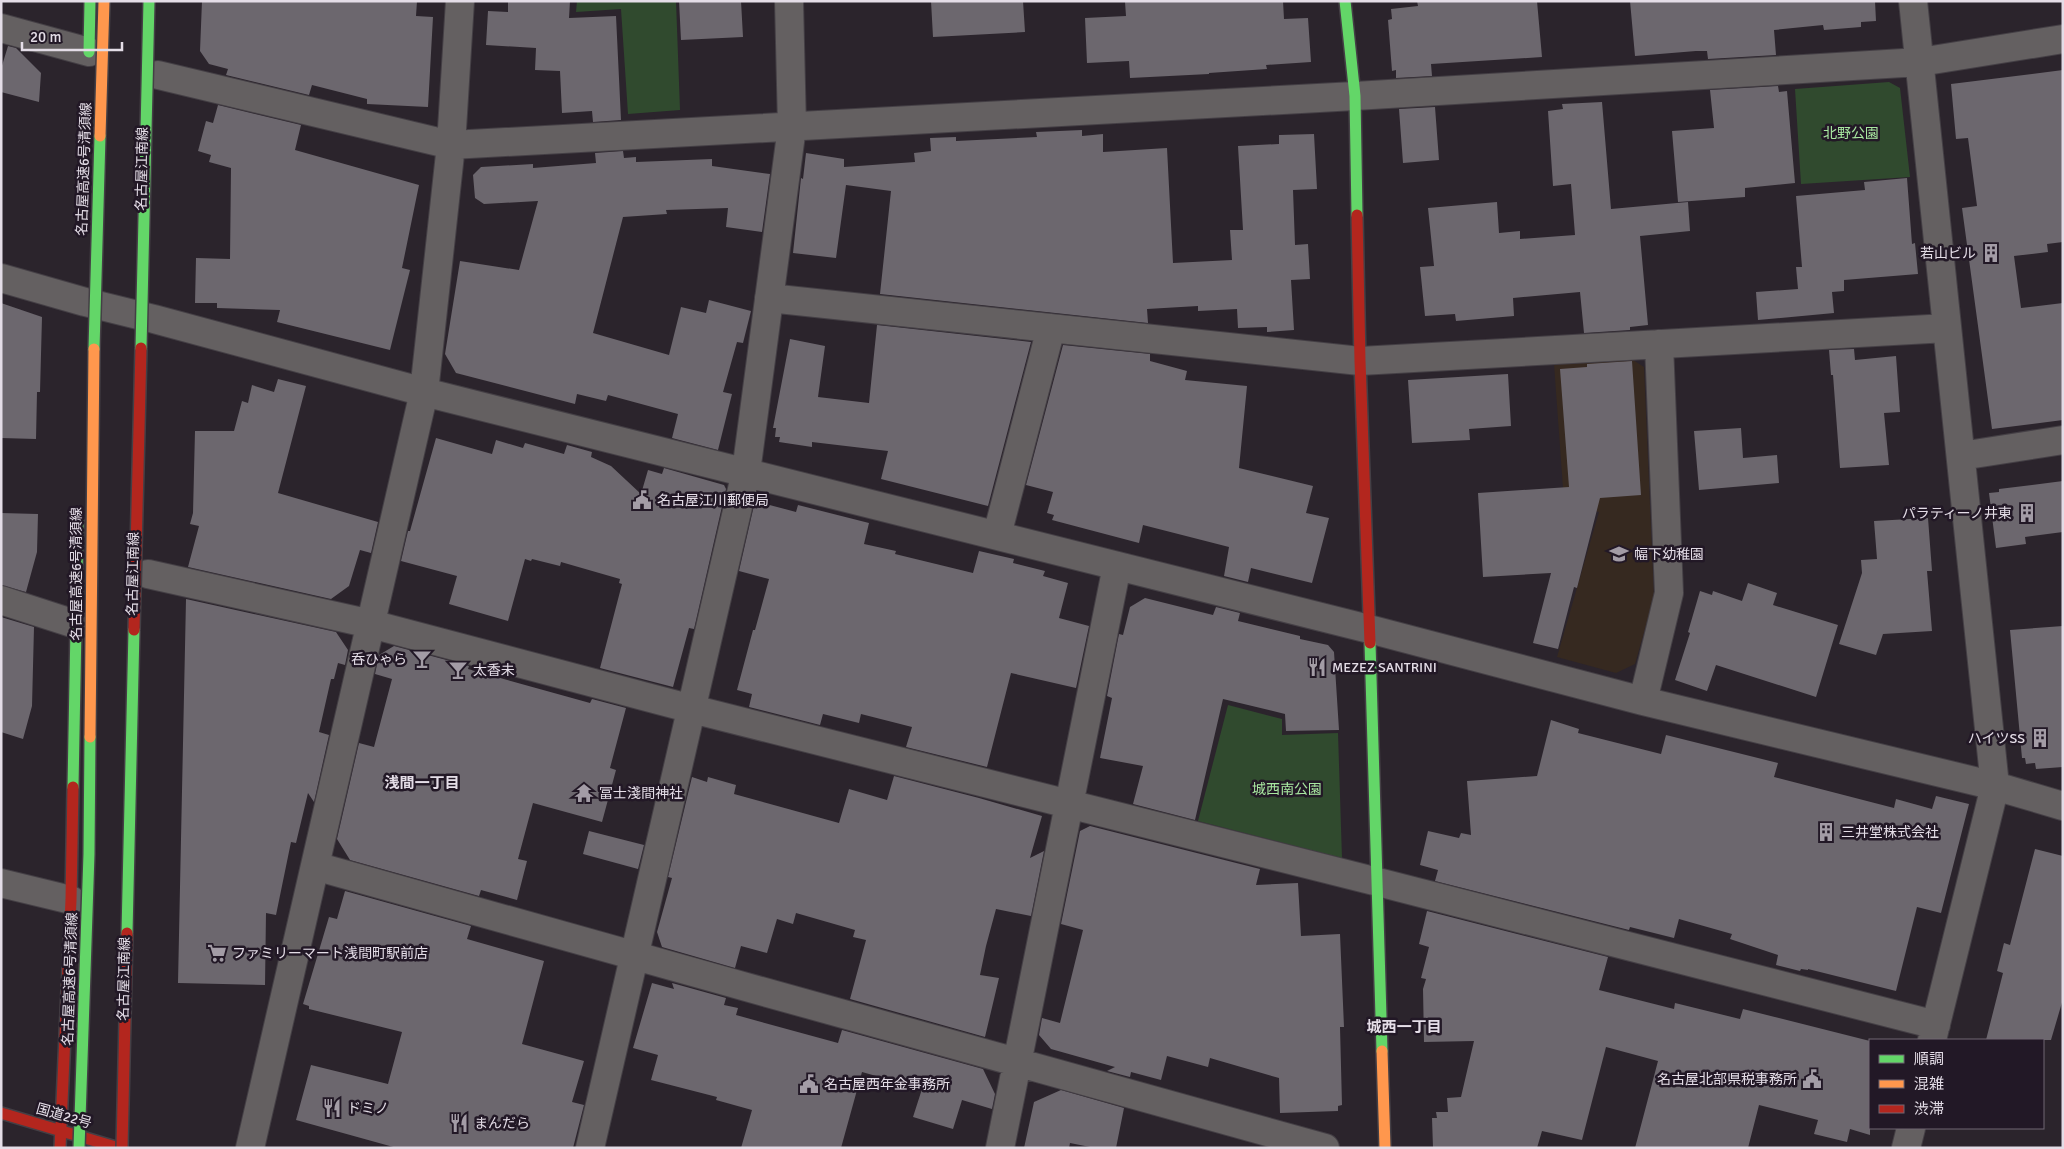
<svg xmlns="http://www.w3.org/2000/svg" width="2064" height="1149" font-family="Signika,'Noto Sans JP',sans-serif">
<rect width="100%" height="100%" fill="#2b242c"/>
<path fill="#362920" d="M1633,360L1644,367L1654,597L1635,664L1616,673L1557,657L1599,512L1564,502L1554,364Z"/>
<path fill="#304a2e" d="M577,1H676L680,110L628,114L621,9L576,12Z
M1889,82L1900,88L1910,177L1801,184L1795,89Z
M1228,705L1282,719V735L1338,733L1342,858L1198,821Z"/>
<path fill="#6c676e" d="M202,1H417L416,16L433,17L428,107L367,104V99L312,85L309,95L226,75L228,69L209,64L200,51Z
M508,1H570L569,18L616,16L621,120L593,122L592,111L562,113L560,71L535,70L536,48L486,45L488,11L508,12Z
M679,1H741L743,37L681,40Z
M931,1H1023L1025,32L933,37Z
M1142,1H1283L1284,19L1308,18L1311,62L1266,65L1267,69L1209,73V74L1130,78L1129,61L1087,63L1085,18L1126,16L1125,2Z
M1417,1H1537L1542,57L1431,64L1432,76L1396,78V70L1392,71L1388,20L1392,19L1391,9L1418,6Z
M1630,1H1875L1876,21L1861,22V27L1824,30L1823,25L1774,30L1776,55L1708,59L1707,51H1696L1635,56Z
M8,46L16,48L41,73L39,102L1,92V69Z
M2063,70V242L2047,244L2048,252L2014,256L2021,308L2063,303V420L1992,429L1962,208L1977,206L1968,138L1956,139L1951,84Z
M1778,86L1779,92L1787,91L1795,183L1745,188V197L1678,202L1672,131L1714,128L1710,90Z
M1602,102L1611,209L1688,202L1690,231L1640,236L1648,325L1630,327V330L1584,333L1580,292L1513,298L1514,316L1456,321L1455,314L1425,316L1420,267L1434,266L1428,208L1497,202L1499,233L1520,231V239L1575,235L1571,184L1553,186L1548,111L1563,109L1562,104Z
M218,105L301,125L295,150L419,185L402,268L410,270L390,350L277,322L280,310L217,308V303H195L196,258L230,259L231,168L209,162L211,155L198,151L206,121L213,123Z
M1435,107L1439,160L1403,163L1399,109Z
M1082,130V136L1103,134V152L1167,148L1173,263L1232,260L1230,230H1243L1238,146L1279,144V135L1314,134L1317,189L1293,190L1295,245L1308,244L1310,279L1291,280L1294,330L1267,332V327L1238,328L1237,309L1198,311V306L1147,309L1148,323L880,294L891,191L846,185L836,258L793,253L801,178L803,179L806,153L844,159V167L915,162L914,153L931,151L930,138L956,137V141L1037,137L1036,132Z
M623,151L624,158L636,157V162L712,159V166L770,174L762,232L726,227L728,208L666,210L667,214L623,217L593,333L669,355L681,307L706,313L709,300L751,311L743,343L737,342L723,392L732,394L718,450L672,438L678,414L608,395L606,401L577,394L575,404L456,373L445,354L460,261L519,270L538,201L484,204L475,198L473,175L481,167L533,164V168L596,163L595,153Z
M1907,178L1912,244L1915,243L1918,274L1844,280V291L1832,292L1834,313L1758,320L1756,292L1798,289L1796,267H1802L1796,196L1865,190L1864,182Z
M1,303L42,317L40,392H37L36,439L1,438Z
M877,325L1031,342L988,506L881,479L888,451L812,442V447L779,442L780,437H775L776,428H773L790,339L825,346L818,397L869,403Z
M1063,345L1150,354V361L1187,371L1185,380L1247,386L1239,468L1313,486L1306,513L1329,518L1312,583L1251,568L1248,582L1224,576L1229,547L1143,525L1139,543L1052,520L1054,515L1047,513L1053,492L1026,485Z
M1854,349L1855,360L1896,356L1900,412L1884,413L1889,465L1840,468L1833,375H1831L1829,350Z
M1632,361L1641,495L1600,498L1577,588L1574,587L1558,649L1533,643L1551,573L1483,577L1478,493L1569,487L1560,369L1587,367V364Z
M1508,374L1511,426L1469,429L1470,440L1412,443L1408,380Z
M278,379L306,386L278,493L378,522L371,553L360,550L349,586L331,599L188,567L199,526L190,524L193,513L195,431H234L242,401L248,403L252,385L274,392Z
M1741,428L1743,458L1777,455L1779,483L1699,490L1694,431Z
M436,438L492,454L496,440L523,448L525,443L564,454L567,445L592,452L591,457L611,466L641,494L648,470L662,474L664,468L724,485L726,489L694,629L689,628L673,687L600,668L622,584L619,583L620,579L561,562L560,566L532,559L531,561L525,559L508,621L449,604L457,576L401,561L408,531H410Z
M2063,481V532L2025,537L2026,544L1996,548L1989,493L1999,492V489Z
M755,501L796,512L798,505L869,523L864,544L896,551L895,554L973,573L979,551L1014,559L1013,563L1045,571L1043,576L1068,583L1059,618L1089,626L1076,688L1011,673L987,767L906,747L912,727L861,714L859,723L823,714L820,725L749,707L752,694L737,690L753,630H755L769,579L739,571Z
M1,513L38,514L37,552L26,592L1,585Z
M1928,518L1932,571H1927L1932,631L1883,634L1876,655L1839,644L1862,573L1861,560L1877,559L1874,521Z
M1748,583L1777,593L1773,605L1838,625L1816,697L1716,665L1707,691L1675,680L1690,633L1688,632L1700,591L1712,595L1713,591L1742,601Z
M1145,598L1213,615L1216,607L1240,613L1238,621L1300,636V639L1328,645L1334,652L1339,730L1286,731L1285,714L1223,699L1195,820L1133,804L1143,766L1100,758L1112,698L1107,696L1119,634L1123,635L1130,607Z
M186,599L336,632L348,650L345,665L338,663L334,679H331L319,732L329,735L314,802L308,793L296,843L291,842L276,915L266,913L265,985L178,983Z
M1,617L34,627L32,706L23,739L1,732Z
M2063,626V767L2036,769L2035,763L2026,764L2025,758H2022L2010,630Z
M394,646L469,666L468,669L590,703L592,699L626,708L610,768L616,770L602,822L533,803L518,859L527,861L517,900L481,890L479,896L350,860L337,839L359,743L374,747L392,679L375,674L379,655Z
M1551,720L1579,729L1578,733L1661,754L1666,735L1778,763L1774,777L1894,808L1896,799L1932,809L1936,796L1969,804L1941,913L1917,907L1896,991L1808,969V970L1801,969L1800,971L1776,965L1778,955L1730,939L1732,934L1679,919L1674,938L1630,927L1629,930L1435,881L1438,870L1420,865L1428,831L1459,838L1461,833L1471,835L1467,781L1537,776Z
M894,776L979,798L1042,816L1030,858L1044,851L1031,916L996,909L986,946L980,975L999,978L985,1037L850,999L866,940L853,937L855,930L796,913L793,924L777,919L767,953L741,946L735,968L662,947L657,932L672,878L668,877L692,777L707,782L708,777L736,785L734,794L839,823L849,789L887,800Z
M1090,826L1260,869L1256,885L1298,883L1301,936L1340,934L1344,1027H1340L1342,1105L1338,1106V1111L1280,1113L1279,1078L1210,1058L1208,1067L1167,1056L1161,1080L1131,1072L1130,1077L1107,1071L1115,1067L1051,1049L1039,1035L1042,1018L1060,1023L1083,930L1061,924L1080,831Z
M589,831L644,845L638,869L583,854Z
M2035,849L2063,856V999L2051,1040H1986L2003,973L1997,971L2004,943L2010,945Z
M345,891L471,926L467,939L544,961L522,1044L584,1061L572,1102L584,1105L573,1148H397L296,1120L311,1065L388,1084L402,1032L309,1009V1006L303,1004L329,917L337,919Z
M1427,911L1608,957L1599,990L1674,1009L1675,1003L1740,1019L1743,1009L1870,1041V1135L1850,1129L1847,1142L1814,1134L1818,1120L1759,1105L1748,1148H1635L1658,1061L1606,1047L1582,1140L1542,1131L1537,1148H1433L1432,1118H1437L1436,1112H1448L1447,1098L1461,1097L1474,1041L1424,1042L1423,989L1426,979L1421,978L1429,947L1419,944Z
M652,983L674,989L672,983L726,998L724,1005L738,1008L736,1015L838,1043L842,1030L983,1069L995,1094L992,1109L962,1100L953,1129L913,1117L922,1089L862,1072L841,1148H741L752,1110L716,1100L717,1097L651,1080L658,1055L633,1048Z
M1061,1090L1124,1108L1116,1148H1095L1070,1143L1069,1148H1024L1034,1102Z"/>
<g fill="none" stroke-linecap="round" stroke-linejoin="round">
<g stroke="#443f45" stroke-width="30">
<path id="street" d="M1913,1L1995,786L1932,1040
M1,28L89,52
M158,75L451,145L1355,96L1920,62L2063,39
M1,278L85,302L154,319L424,392L1369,629L1643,701L1995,786L2063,806
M769,298L1360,361L1947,328
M1961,456L2063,440
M997,535L1051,328
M148,574L371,624L692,709L1378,882L1936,1025
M1,600L75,624
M1643,701L1669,593L1659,344
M315,866C651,962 989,1053 1325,1148
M1,883L71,900
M250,1148L424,392L451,145L460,1
M590,1148L746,472L792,127L789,1
M1000,1148L1117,566
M1906,1148L1911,1128"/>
</g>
<g stroke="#443f45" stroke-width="14">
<path id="fast" d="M1345,1L1355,96L1357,215
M89,52L90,1
M1370,643L1382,1051
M73,787L78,520"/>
</g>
<g stroke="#443f45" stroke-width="14">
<path id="slow" d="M1382,1051L1385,1148"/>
</g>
<g stroke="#443f45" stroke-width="14">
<path id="jam" d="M1357,215L1360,361L1370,643
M1,1113L119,1148
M60,1148L71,900L73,787"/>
</g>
<use href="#street" stroke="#646061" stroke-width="28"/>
<use href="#fast" stroke="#63d668" stroke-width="11"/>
<use href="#slow" stroke="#ff974d" stroke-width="11"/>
<use href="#jam" stroke="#b3261e" stroke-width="11"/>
<g stroke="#443f45" stroke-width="14" stroke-linecap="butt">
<path id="fast-bridge" d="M141,348L149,1
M94,349L100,136
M127,933L134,630
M79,1148L89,854L90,737"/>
</g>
<g stroke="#443f45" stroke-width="14" stroke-linecap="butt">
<path id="slow-bridge" d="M100,136L104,1
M90,737L94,349"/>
</g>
<g stroke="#443f45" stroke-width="14" stroke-linecap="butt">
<path id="jam-bridge" d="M134,630L141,348
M122,1148L127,933"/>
</g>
<use href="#fast-bridge" stroke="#63d668" stroke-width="11"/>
<use href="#slow-bridge" stroke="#ff974d" stroke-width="11"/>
<use href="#jam-bridge" stroke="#b3261e" stroke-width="11"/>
</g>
<defs>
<g id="building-bare" transform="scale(1.5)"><path d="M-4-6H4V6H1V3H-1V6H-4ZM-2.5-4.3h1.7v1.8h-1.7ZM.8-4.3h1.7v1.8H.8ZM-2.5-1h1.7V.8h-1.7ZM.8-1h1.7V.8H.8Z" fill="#a39ca6" stroke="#221826" stroke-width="2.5" paint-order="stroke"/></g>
<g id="civic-bare" transform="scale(1.5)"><path d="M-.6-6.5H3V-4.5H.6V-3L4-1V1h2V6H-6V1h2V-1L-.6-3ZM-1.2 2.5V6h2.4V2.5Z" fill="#a39ca6" stroke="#221826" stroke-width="2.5" paint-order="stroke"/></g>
<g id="school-bare" transform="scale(1.5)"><path d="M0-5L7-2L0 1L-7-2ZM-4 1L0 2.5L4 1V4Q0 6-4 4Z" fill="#a39ca6" stroke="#221826" stroke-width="2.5" paint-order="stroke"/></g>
<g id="bar-bare" transform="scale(1.5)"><path d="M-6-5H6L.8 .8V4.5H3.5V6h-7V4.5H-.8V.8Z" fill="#a39ca6" stroke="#221826" stroke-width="2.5" paint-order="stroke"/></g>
<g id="restaurant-bare" transform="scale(1.5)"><path d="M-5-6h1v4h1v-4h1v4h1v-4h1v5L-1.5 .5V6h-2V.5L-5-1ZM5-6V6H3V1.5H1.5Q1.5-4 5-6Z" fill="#a39ca6" stroke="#221826" stroke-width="2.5" paint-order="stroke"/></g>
<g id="temple-bare" transform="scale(1.5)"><path d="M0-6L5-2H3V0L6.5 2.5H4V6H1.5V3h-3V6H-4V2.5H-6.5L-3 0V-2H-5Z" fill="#a39ca6" stroke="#221826" stroke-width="2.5" paint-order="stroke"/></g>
<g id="supermarket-bare" transform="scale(1.5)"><path d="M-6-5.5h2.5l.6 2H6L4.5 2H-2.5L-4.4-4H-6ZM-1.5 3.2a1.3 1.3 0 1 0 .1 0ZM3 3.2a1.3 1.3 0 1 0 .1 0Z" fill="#a39ca6" stroke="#221826" stroke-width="2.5" paint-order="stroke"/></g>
</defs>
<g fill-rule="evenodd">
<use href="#building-bare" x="1991" y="253"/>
<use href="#civic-bare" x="642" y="500"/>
<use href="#building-bare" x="2027" y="513"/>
<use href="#school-bare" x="1619" y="554"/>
<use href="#bar-bare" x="422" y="659"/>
<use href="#restaurant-bare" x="1317" y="667"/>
<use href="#bar-bare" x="458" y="670"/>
<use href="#building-bare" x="2040" y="738"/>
<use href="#temple-bare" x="584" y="793"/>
<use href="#building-bare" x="1826" y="832"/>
<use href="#supermarket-bare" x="217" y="953"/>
<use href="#civic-bare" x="1812" y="1079"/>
<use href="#civic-bare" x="809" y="1084"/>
<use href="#restaurant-bare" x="332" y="1108"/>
<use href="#restaurant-bare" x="459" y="1123"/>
</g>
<g text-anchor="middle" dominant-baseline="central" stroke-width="5" stroke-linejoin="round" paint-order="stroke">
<g font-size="14" fill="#a8e8a0" stroke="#221826">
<text x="1851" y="133">北野公園</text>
<text x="1287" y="789">城西南公園</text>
</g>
<g font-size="14" fill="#e4dde7" stroke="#221826">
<text transform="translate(84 169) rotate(-88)">名古屋高速6号清須線</text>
<text transform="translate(142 169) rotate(-89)">名古屋江南線</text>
<text transform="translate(76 574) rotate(-90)">名古屋高速6号清須線</text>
<text transform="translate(133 574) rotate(-89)">名古屋江南線</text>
<text transform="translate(70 979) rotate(-88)">名古屋高速6号清須線</text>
<text transform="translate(124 979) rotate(-89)">名古屋江南線</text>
<text transform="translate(64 1116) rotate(16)">国道22号</text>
</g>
<g font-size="14" fill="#e4dde7" stroke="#221826" text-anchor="start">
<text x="1976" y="253" text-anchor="end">若山ビル</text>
<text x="657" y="500">名古屋江川郵便局</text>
<text x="2012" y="513" text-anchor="end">パラティーノ井東</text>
<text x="1634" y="554">幅下幼稚園</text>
<text x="407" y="659" text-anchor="end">呑ひゃら</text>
<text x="1332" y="667">MEZEZ SANTRINI</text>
<text x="473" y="670">太香未</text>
<text x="2025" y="738" text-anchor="end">ハイツSS</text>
<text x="599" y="793">冨士淺間神社</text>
<text x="1841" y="832">三井堂株式会社</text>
<text x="232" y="953">ファミリーマート浅間町駅前店</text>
<text x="1797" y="1079" text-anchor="end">名古屋北部県税事務所</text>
<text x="824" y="1084">名古屋西年金事務所</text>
<text x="347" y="1108">ドミノ</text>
<text x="474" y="1123">まんだら</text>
</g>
<g font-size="15" font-weight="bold" fill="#e4dde7" stroke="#221826">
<text x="422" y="783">浅間一丁目</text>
<text x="1404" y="1027">城西一丁目</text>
</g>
</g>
<rect width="2064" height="1149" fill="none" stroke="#e4dde7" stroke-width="5"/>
<rect x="1869" y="1039" width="175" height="90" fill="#221826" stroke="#706773"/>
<rect x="1879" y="1055" width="25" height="8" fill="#63d668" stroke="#706773"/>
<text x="1914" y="1064" font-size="15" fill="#e4dde7">順調</text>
<rect x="1879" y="1080" width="25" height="8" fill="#ff974d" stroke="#706773"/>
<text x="1914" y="1089" font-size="15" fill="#e4dde7">混雑</text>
<rect x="1879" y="1105" width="25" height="8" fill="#b3261e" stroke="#706773"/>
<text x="1914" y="1114" font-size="15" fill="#e4dde7">渋滞</text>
<path d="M22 42v8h100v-8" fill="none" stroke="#e4dde7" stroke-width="2.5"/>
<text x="30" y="42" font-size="15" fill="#e4dde7" stroke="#221826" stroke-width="4" paint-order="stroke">20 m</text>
</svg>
